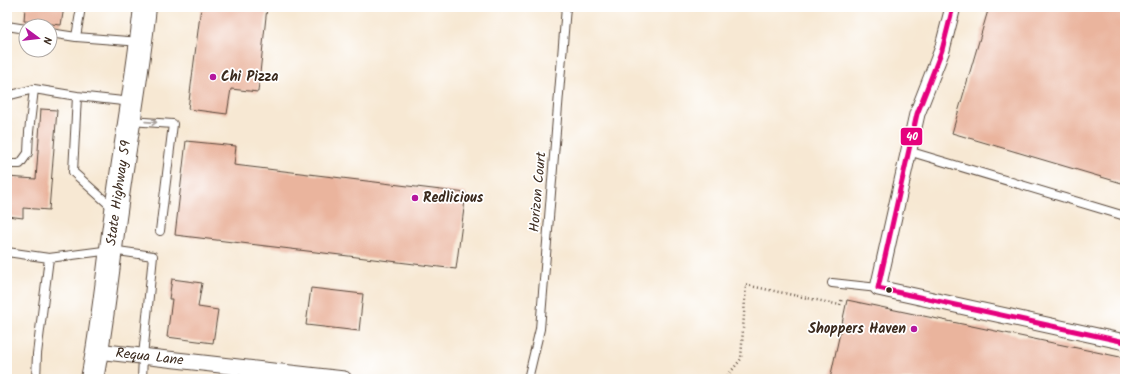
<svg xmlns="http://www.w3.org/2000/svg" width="1132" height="386" font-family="Kalam,sans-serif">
<rect width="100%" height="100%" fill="#fff"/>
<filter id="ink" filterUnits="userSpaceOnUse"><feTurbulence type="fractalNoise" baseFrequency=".025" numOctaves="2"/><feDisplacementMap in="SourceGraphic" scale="8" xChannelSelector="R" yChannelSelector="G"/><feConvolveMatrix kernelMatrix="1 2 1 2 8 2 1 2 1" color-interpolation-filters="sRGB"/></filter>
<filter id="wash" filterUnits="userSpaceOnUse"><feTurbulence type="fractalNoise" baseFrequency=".012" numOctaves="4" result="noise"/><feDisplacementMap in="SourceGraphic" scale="16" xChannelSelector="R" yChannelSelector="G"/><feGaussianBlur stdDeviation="0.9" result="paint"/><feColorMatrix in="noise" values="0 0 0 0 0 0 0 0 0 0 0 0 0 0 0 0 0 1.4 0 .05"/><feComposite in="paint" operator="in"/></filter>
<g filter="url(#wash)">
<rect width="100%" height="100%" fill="#f7e8d3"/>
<g id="blocks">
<path fill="#eab49d" d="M25,7H64L61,25L24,21Z
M201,7H267L258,92L231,89L227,114L188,109Z
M989,7H1125V184L952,133Z
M41,109L57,110L49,210L23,208V218L7,216V177L36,179Z
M186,141L236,146L234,165L466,193L456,269L175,235Z
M172,279L202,283L198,307L218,310L213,343L167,337L172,299H169Z
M311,288L363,294L359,331L306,325Z
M847,300L1125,358V379H830Z"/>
</g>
</g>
<g filter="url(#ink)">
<use href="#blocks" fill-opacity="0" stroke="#574639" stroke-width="1"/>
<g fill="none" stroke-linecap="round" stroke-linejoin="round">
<g stroke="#574639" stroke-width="10">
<path id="service" d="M7,26L26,29
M50,33L76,37L141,42
M76,37L81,7
M7,96L34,89L77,96
M130,121L173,124L160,231
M908,151L1125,216
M7,164H20L28,153L29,132L34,89
M114,209L73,172L77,96L132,102
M7,252L49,258L111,250L153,256L143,356L142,379
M832,283L878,288
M36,379L37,354L49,258
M528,379L540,329L566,7"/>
</g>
<g stroke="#574639" stroke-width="17">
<g id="minor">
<path d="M953,7L942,50L917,114L878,288L1125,342"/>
<path id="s1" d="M97,351L344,379"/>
</g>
</g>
<g stroke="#574639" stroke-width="24">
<g id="primary">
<path id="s2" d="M92,379C103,324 108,267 116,211C125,143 138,75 145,7"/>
</g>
</g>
<path stroke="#574639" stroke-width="2.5" stroke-dasharray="1 3" stroke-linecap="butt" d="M725,379L741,359L746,285L840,305L842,298"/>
<use href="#service" stroke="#fff" stroke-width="8"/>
<use href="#minor" stroke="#fff" stroke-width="15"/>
<use href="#primary" stroke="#fff" stroke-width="22"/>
<g stroke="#fff" stroke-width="8">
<path id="bus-1" d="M953,7L942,50L917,114L878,288L1125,342"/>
</g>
<use href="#bus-1" stroke="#e5007d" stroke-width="5"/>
</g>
<defs><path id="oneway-shaft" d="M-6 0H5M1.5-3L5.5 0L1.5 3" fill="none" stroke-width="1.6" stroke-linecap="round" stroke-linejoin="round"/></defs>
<use stroke="#a79f9a" href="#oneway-shaft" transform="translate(151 122) rotate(4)"/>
</g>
<g fill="#b5179e" stroke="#fff" stroke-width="1.5">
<circle cx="213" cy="77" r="4"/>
<circle cx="415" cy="198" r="4"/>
<circle cx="914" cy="329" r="4"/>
</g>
<circle fill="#3b2a1e" stroke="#fff" stroke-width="1.5" cx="889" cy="290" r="3.5"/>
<g text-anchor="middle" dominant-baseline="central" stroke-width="3.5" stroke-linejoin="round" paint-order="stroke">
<g font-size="14" font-weight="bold" fill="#3b2a1e" stroke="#fff" text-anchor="start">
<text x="221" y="77">Chi Pizza</text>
<text x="423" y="198">Redlicious</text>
<text x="906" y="329" text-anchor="end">Shoppers Haven</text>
</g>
<g font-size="14" fill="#3b2a1e" stroke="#fff">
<text transform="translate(538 192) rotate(-85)">Horizon Court</text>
<text stroke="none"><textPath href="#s2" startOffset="188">State Highway 59</textPath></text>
<text stroke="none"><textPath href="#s1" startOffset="53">Requa Lane</textPath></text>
</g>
</g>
<rect stroke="#fff" stroke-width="1.5" x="900" y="127" width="23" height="19" rx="4" fill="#e5007d"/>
<g font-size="11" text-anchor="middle" font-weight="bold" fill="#fff">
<text x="912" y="140">40</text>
</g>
<rect width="1132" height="386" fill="none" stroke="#fff" stroke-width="24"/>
<g transform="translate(38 38) rotate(105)"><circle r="19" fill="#ffffff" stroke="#b1aaa5"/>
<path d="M0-3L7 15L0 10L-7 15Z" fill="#b5179e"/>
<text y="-6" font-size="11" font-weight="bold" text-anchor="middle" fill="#3b2a1e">N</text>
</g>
</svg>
